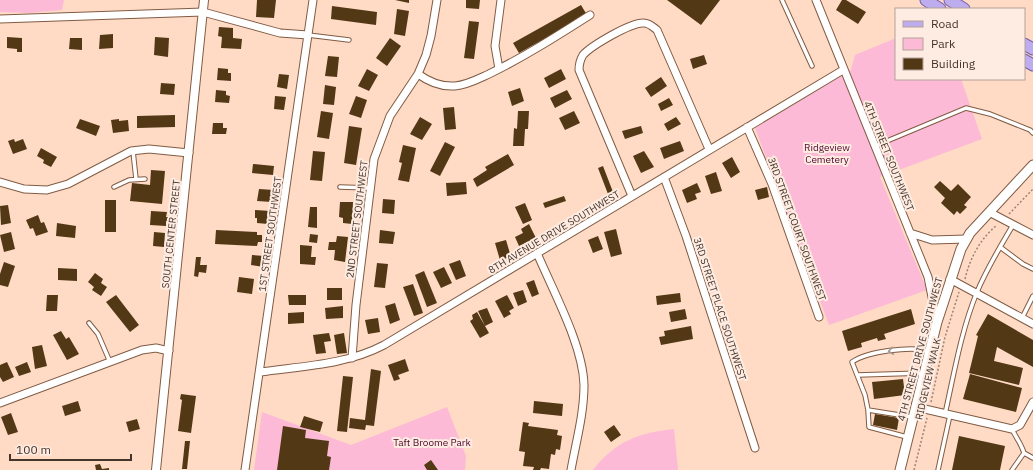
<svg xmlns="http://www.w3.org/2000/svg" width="1033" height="470" font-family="'IBM Plex Sans',sans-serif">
<rect width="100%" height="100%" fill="#ffdbc6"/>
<path fill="#fcbad6" d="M0,0H64L62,10L29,13L0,12Z
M896,38V79H961L982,139L880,177L927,290L829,325L755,128L851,70L855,55Z
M447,407L466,456L465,470H254L262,412L351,445Z
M674,429L678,470H593C616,441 638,433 674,429Z"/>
<path fill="#523815" d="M257,0H276L274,18L256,17Z
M395,0H409V3Z
M466,0H480L479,9L466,8Z
M667,0H720L701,25Z
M842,0H846L866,12L858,24L836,10Z
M581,5L587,15L519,53L513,43Z
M332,6L377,12L376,25L331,19Z
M397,9L409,11L405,36L394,34Z
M469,21L479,22L474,59L464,58Z
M219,27L233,28V38L242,39L241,49L221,48L222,37L218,36Z
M113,34V48L99,49L100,35Z
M7,37L22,38V52H17V49L7,48Z
M155,37L169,38L168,57L154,55Z
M70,38H82V50L69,49Z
M390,38L401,46L387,66L376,58Z
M704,55L707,64L693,69L690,59Z
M328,56L339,57L337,77L325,76Z
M218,68L228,69V73H231V81L217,80Z
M367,69L378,75L369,91L358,86Z
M561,69L566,79L549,88L544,78Z
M279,74L289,75L287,89L277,87Z
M661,77L667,86L651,97L645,88Z
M161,83L175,84L174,95L160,94Z
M325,85L336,87L334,105L323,104Z
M520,88L524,101L512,106L508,92Z
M216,90L226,91V95L230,96L229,103L215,102Z
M567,90L572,99L555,108L550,98Z
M275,96L286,97L284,110L274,109Z
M356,96L367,100L361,118L349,114Z
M669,98L673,105L661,111L658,104Z
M454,107L456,129L445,130L443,108Z
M321,111L333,113L329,139L317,137Z
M518,111H529L528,129H525L524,146H513L514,128L517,129Z
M574,111L580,123L565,130L559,118Z
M175,115V127L137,128V116Z
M420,117L432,124L422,140L410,134Z
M676,117L681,124L668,131L664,124Z
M80,119L100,126L96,136L76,128Z
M119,119V121L128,120L129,131L113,133L111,120Z
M213,123H223V128H227L226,134H212Z
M349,126L362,128L356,165L344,163Z
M641,126L643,133L625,139L622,131Z
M14,139L15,142L23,139L27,149L13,154L8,141Z
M680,141L684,151L664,159L660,148Z
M445,142L455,147L440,176L430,171Z
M403,145L416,148L409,182L398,180L402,163L399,162Z
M41,148L57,157L51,167L43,163L44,160L37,156Z
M313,151L325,152L322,181L310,180Z
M644,151L654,167L641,173L633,156Z
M508,154L514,165L477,187L473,179L487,170L485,167Z
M732,157L740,172L731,178L722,163Z
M253,164L274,166L273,175L252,173Z
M603,166L613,192L608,194L598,168Z
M151,170L165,171L162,204L130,201L132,183L150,185Z
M716,172L722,191L711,194L705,176Z
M940,181L951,191L958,184L971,197L964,205L967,207L960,214L957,211L954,215L941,203L945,198L934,187Z
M466,182L467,194L447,196L446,183Z
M697,183L701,192L695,194L697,199L687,203L682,190Z
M767,187L769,197L758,200L755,190Z
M259,189L274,190L272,202L257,201Z
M564,196L566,201L545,208L543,203Z
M383,199L395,200L394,214L382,213Z
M105,200H116V232H105Z
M340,202H353L352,224L343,223V218L339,217Z
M525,203L532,220L523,224L515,207Z
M8,205L11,223L1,225L0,206Z
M310,207H317V228L308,227Z
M255,210L271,211L268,224L257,223V218H255Z
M151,211L167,212L166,217H169V222L166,221V226L150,225Z
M38,215L41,223L44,222L48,232L36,236L33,228L30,229L26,220Z
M57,223L76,226L75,238L56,236Z
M529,224L536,238L519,246L515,237L523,233L521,229Z
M616,229L622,254L611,257L604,232Z
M216,230L257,232V235H262V242H258L257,246L215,244Z
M380,230L395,232L393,244L379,243Z
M11,232L15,249L4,252L0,235Z
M154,232L165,233L164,247L153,246Z
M310,234L318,235L317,243L309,242Z
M337,236L348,237L345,262L334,260L335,250H328L329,242H336Z
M598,236L603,249L593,253L588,240Z
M506,240L511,257L500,260L495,243Z
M300,245L312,246L311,257H316L315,265L300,264Z
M252,255L265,256L264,267L251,265Z
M196,257H201L200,265H207L206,273L199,272L198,277L194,276Z
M460,260L466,276L456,280L449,264Z
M4,262L15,266L8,287L0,285V274Z
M377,263L388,264L385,288L374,287Z
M444,267L452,283L441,288L433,272Z
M58,268L77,269V281L58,280Z
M424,271L437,303L427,307L415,275Z
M95,273L103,279L101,283L107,287L101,296L92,290L94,287L88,282Z
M239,277L254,279L252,294L237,292Z
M534,280L539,294L532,297L526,283Z
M413,284L423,313L414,316L403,287Z
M327,288H342V300H327Z
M523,290L527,302L518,306L513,293Z
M680,293L681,302L657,305L656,296Z
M47,295H58L57,311H46Z
M116,295L139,325L130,332L106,302Z
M288,295H306V305H289Z
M507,295L514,308L509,311L511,314L504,318L495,301Z
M395,303L400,320L390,324L385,306Z
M343,306V318L326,319L325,308Z
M487,308L493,322L485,326L478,311Z
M685,309L687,319L671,322L669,312Z
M911,309L915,324L884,334L886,339L878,341L877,338L861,343L862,347L848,351L842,331Z
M304,312V323L288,324V313Z
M477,312L489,333L480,338L470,321L473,319L472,315Z
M988,314L1033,340V367L997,347L994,361L1023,368L1019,385L969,373L978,336L976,335Z
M378,318L380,332L368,334L365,320Z
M691,326L693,339L661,345L659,337L665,336L664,331Z
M61,331L66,339L69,337L79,354L67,360L53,335Z
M329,333L331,341L324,342L326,353L316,354L313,335Z
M344,333L347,353L337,354L334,335Z
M42,345L47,366L35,369L32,347Z
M405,359L409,371L398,375L400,379L394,381L388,365Z
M7,362L14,377L3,382L0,377V365Z
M27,362L31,372L19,376L15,367Z
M371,369L381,371L374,426L366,425L365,430L349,428L350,418L365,420Z
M970,374L1022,388L1016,412L963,399Z
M343,376L353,377L347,432L337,431Z
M903,379L905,395L874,399L872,382Z
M181,394L196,396L191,433L178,431L182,400L180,399Z
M78,401L81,411L65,416L62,406Z
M534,401L563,404L562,416L533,413Z
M11,413L18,432L8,435L1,417Z
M875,414L899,418L897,430L873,425Z
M304,416L323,422L320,432L300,427Z
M137,419L140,429L129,432L126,422Z
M523,422L529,423L528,426L558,430L557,435L562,436L560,450L556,449L555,455L551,454L549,469L541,468L540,470H533L534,467L523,466L525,452L519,451Z
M614,425L621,435L611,442L604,432Z
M283,426L306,430L305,438L329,441L327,456L331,457L329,470H277Z
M959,436L1005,446L1000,470H952Z
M185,441H190L187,469H182Z
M431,460L438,470H427L424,465Z
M100,464L102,469L109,468V470H96L95,465Z"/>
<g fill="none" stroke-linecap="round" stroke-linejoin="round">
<g stroke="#815b43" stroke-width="5.5">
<path id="service" d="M782,0L812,66
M308,35L349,40
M875,146L966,108L990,114L1030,130L1033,133
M133,151L136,179
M114,187L129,180L145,179
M340,187L370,188
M1000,247L1023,264L1033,269
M1022,318L1033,296
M89,323L98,334L110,362
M858,375L923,373
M868,410L869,427L907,437
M945,414C954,374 961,331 977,292C987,268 1000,247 1013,225
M912,417L868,410L865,395L852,362C868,351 911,346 929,351
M1012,429C1016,438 1021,443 1024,453L1012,470
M1024,453L1033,458
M938,470L950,415"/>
</g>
<g stroke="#815b43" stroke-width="9">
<path id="minor" d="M816,0L928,277L937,322
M0,19L203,12L280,33L308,35
M499,69L495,46L501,0
M418,74C429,82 441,87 455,86C467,85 478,79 489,74C524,57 557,36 590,15
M747,127L772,184L819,317
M664,177L686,236L755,448
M0,182L24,189L47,190L68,184L131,151L149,149L189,153
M632,196L579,70C579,65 580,60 583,55C591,46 631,22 644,23C649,23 653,27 657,30L709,149
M989,212L1033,235
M910,233L932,240L967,239
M537,253C553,291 583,345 584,385C584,414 576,442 571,470
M950,279L1033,324
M352,358L356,305L374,159L390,116L418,74L426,55L431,36L437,0
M260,372C302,366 346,365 384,345L843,70
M0,403L142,350L156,348L169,351
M916,407L1012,429L1020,425L1033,402
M245,470L313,0"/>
</g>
<g stroke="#815b43" stroke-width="10">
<path id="tertiary" d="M156,470L204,0"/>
</g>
<g stroke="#815b43" stroke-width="11">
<path id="secondary" d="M900,470L937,322L961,249L970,233L1033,165"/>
</g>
<g stroke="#7660a3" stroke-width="13">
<path id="primary" d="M926,0L940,9
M950,0L964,9
M1024,44L1033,49
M1024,60L1033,65"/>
</g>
<path stroke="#9d8373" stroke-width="1.5" stroke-dasharray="2 2" stroke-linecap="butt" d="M1009,214L1033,189
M965,279C970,258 980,239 997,225
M931,402L945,337L959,292
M914,470L927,418"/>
<use href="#service" stroke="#fff" stroke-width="3.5"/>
<use href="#minor" stroke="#fff" stroke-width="7"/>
<use href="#tertiary" stroke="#fff" stroke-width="8"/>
<use href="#secondary" stroke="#fff" stroke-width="9"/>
<use href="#primary" stroke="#bdadef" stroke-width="11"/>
</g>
<defs><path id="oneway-chevron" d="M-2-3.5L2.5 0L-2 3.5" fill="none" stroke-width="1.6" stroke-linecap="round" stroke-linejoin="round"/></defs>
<use stroke="#a29a94" href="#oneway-chevron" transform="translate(891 351) rotate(172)"/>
<g text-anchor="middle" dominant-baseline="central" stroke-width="4" stroke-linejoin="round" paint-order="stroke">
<g font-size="10" fill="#4e052f" stroke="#feece2">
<text x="827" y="147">Ridgeview<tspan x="827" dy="12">Cemetery</tspan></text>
<text x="432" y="442">Taft Broome Park</text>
</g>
<g font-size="10" fill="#453429" stroke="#feece2">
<text transform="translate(889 156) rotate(68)">4TH STREET SOUTHWEST</text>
<text transform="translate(357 219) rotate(-83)">2ND STREET SOUTHWEST</text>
<text transform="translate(797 229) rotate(70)">3RD STREET COURT SOUTHWEST</text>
<text transform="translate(554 232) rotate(-31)">8TH AVENUE DRIVE SOUTHWEST</text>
<text transform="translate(171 234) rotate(-84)">SOUTH CENTER STREET</text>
<text transform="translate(270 234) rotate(-82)">1ST STREET SOUTHWEST</text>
<text transform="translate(720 309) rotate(72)">3RD STREET PLACE SOUTHWEST</text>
<text transform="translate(920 349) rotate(-75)">4TH STREET DRIVE SOUTHWEST</text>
<text transform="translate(928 379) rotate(-77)">RIDGEVIEW WALK</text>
</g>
</g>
<rect x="895" y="8" width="130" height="72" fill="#feece2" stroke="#b4a298"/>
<rect x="903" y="21" width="20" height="6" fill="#bdadef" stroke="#b4a298"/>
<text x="931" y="28" font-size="12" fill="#453429">Road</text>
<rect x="903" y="38" width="20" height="12" fill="#fcbad6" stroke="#b4a298"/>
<text x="931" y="48" font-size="12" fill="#453429">Park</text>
<rect x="903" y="58" width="20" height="12" fill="#523815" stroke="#b4a298"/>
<text x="931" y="68" font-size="12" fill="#453429">Building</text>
<path d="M10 454v6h121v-6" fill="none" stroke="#453429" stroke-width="2"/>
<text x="16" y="454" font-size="12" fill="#453429" stroke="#feece2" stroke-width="3" paint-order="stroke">100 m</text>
</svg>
